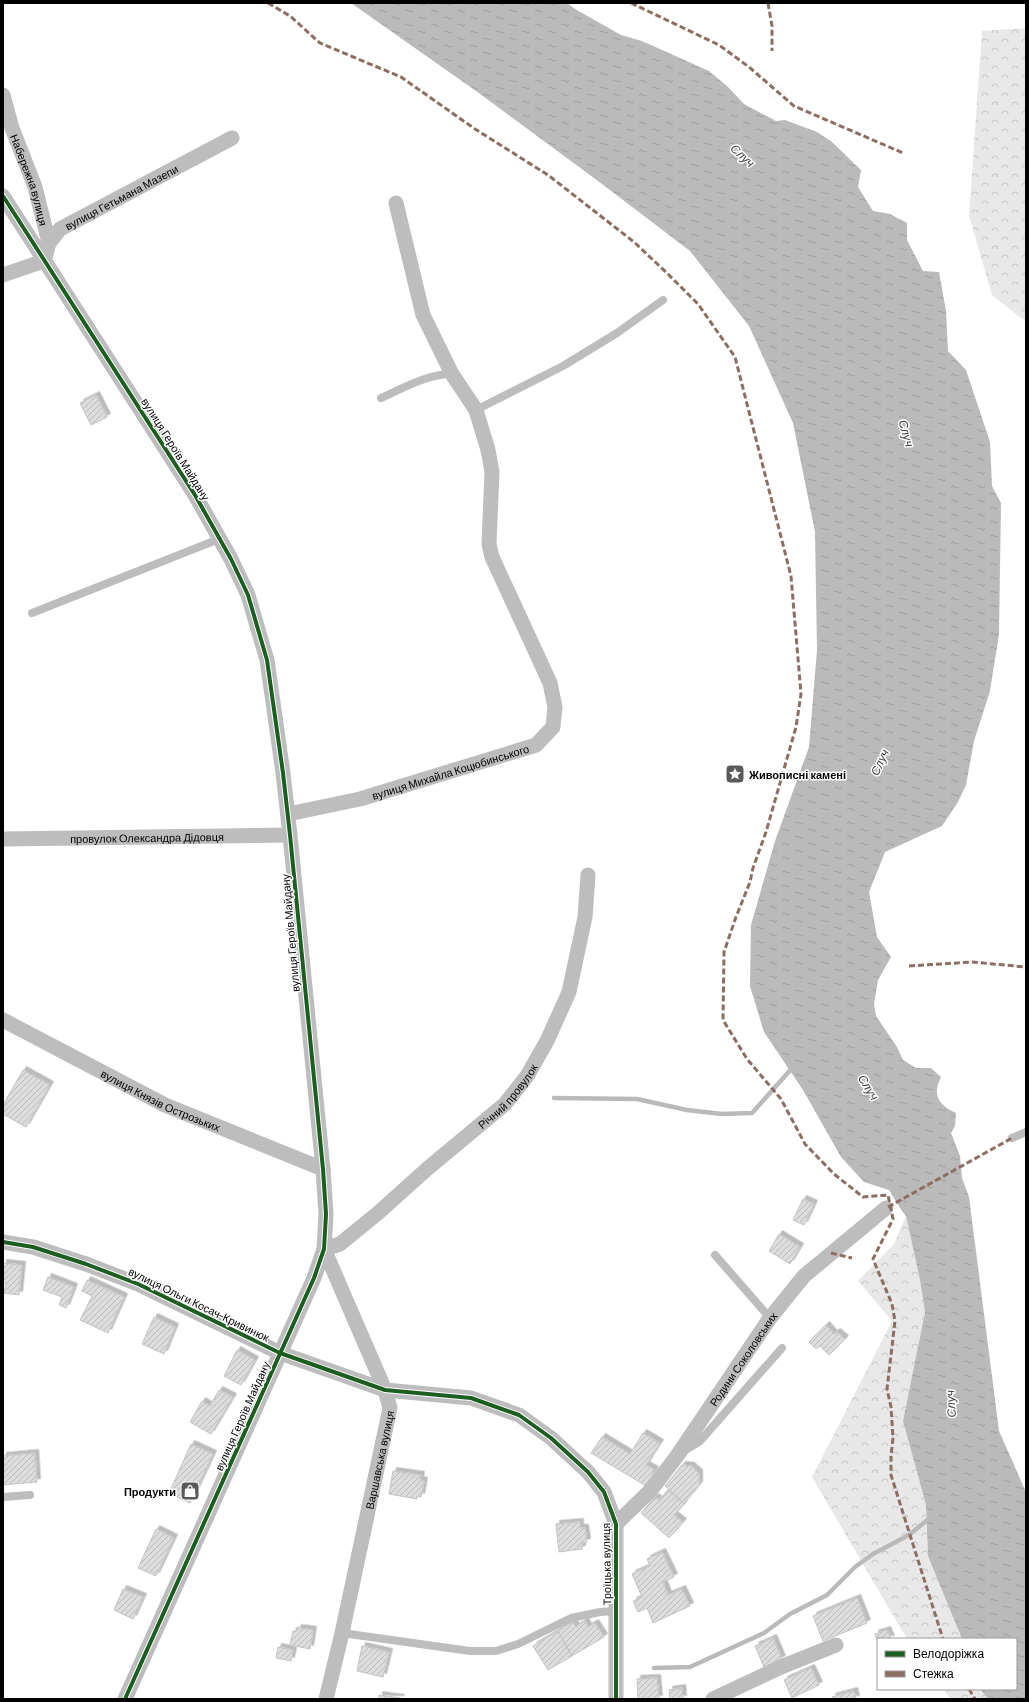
<svg xmlns="http://www.w3.org/2000/svg" width="1029" height="1702" font-family="Barlow,sans-serif">
<defs>
<pattern id="forest-crowns" width="20" height="18" patternUnits="userSpaceOnUse"><rect width="20" height="18" fill="#e8e8e8"/><path d="M2 6a3 3 0 1 1 6 0M12 15a3 3 0 1 1 6 0" fill="none" stroke="#c5c5c5"/></pattern>
<pattern id="water-ripples" width="26" height="14" patternUnits="userSpaceOnUse"><rect width="26" height="14" fill="#bababa"/><path d="M2 4q2-2 4 0t4 0M15 11q2-2 4 0t4 0" fill="none" stroke="#9e9e9e"/></pattern>
<pattern id="building-hatch" width="6" height="6" patternUnits="userSpaceOnUse"><rect width="6" height="6" fill="#dcdcdc"/><path d="M-1 1l2-2M0 6l6-6M5 7l2-2" fill="none" stroke="#bbb"/></pattern>
<filter id="shadow"><feDropShadow dx="3.5" dy="-3.5" stdDeviation="0" flood-color="#0004"/></filter>
</defs>
<rect width="100%" height="100%" fill="#fff"/>
<path fill="url(#forest-crowns)" d="M1026,28V322L992,295L969,216L982,31Z
M906,1216L920,1280L925,1312L903,1421L926,1505L928,1556L962,1639H907L812,1477L892,1321L858,1281L894,1244Z
M943,1689H981L988,1699H951Z"/>
<path fill="url(#water-ripples)" d="M351,3H567L575,9L621,35L642,41L709,71L728,87L744,104L776,121L785,120L817,132L832,142L861,170L858,187L873,211L890,214L907,223V240L923,271L939,272L946,311L948,351L966,370L990,442L992,486L1001,503L999,634L990,691L974,741L966,785L958,802L942,826L885,852L869,892L877,937L891,957L878,980L874,1004L876,1016L897,1047L903,1060L916,1068H931L941,1077C932,1095 938,1104 956,1113L955,1126L951,1133L960,1156L962,1178L969,1197L999,1431L1026,1492V1699H988L981,1690V1689H1016V1639H962L928,1556L926,1505L903,1421L925,1312L920,1280L906,1216L902,1211L889,1190L864,1182L841,1157L803,1090L764,1032L750,986L751,925L775,841L809,747L817,650L815,532L793,423L749,326L690,251L602,184L476,91Z"/>
<g fill="none" stroke-linecap="round" stroke-linejoin="round">
<path stroke="#bababa" stroke-width="4.5" d="M554,1098L637,1099L687,1110L722,1114L752,1113L793,1067
M654,1668L690,1667L764,1633L790,1614L827,1595L855,1567L873,1554L909,1535L931,1517"/>
</g>
<path fill="url(#building-hatch)" stroke="#c4c4c4" filter="url(#shadow)" d="M96,395L107,417L91,425L80,403Z
M23,1070L50,1085L26,1127L3,1114V1105Z
M803,1199L814,1204L804,1225L793,1220Z
M779,1234L800,1247L790,1264L769,1251Z
M3,1263L22,1265L19,1295L4,1293L6,1283H3Z
M48,1277L74,1287L66,1308L59,1305L62,1297L43,1290Z
M87,1280L124,1297L108,1333L80,1320L92,1296L82,1291Z
M154,1317L175,1327L164,1354L142,1344Z
M826,1325L834,1334L837,1332L845,1339L829,1355L820,1346L816,1349L809,1342Z
M237,1350L255,1360L241,1385L224,1376Z
M219,1390L233,1397L211,1434L190,1422L202,1401L210,1406Z
M643,1433L660,1443L646,1465L655,1470L646,1486L591,1453L602,1437L630,1454Z
M191,1444L213,1454L190,1503L169,1493Z
M35,1453L37,1482L3,1485V1456Z
M682,1465L691,1466L699,1473V1485L684,1503L665,1486Z
M393,1471L421,1475L420,1480L424,1481L421,1497L417,1496V1499L389,1494Z
M668,1490L684,1504L674,1515L683,1522L669,1538L641,1513L655,1497L659,1500Z
M580,1522V1528H585L587,1542L582,1543V1549L559,1552L556,1524Z
M156,1529L174,1538L156,1576L138,1568Z
M662,1552L674,1577L663,1582L668,1595L682,1589L690,1606L653,1623L647,1608L638,1612L633,1601L642,1597L632,1574L650,1566L647,1559Z
M123,1589L143,1597L133,1619L114,1610Z
M857,1598L867,1623L823,1641L813,1616Z
M585,1621L588,1627L595,1623L604,1637L572,1656L558,1631L573,1622L576,1627Z
M298,1628L313,1630L310,1649L290,1645L293,1631H297Z
M887,1630L891,1639H878V1642L875,1634Z
M558,1631L572,1656L548,1670L533,1646Z
M773,1638L782,1659L764,1667L755,1646Z
M362,1646L389,1652L383,1677L357,1671Z
M278,1647L293,1650L291,1661L276,1658Z
M811,1668L819,1685L792,1698L784,1680Z
M657,1678L659,1699H638L637,1679Z
M682,1688L683,1699H670L669,1690Z
M854,1691L856,1699H833L832,1697Z
M379,1695L401,1698V1699H379Z"/>
<g fill="none" stroke-linecap="round" stroke-linejoin="round">
<path stroke="#bdbdbd" stroke-width="8" d="M381,398C403,388 427,374 452,374
M476,410L563,366L617,333L663,300
M32,613L219,539
M1012,1138L1026,1132
M715,1255L770,1318
M684,1451L700,1441L782,1348
M3,1497L30,1495
M342,1633L470,1651H496L518,1644L571,1618L600,1612L615,1611"/>
<g stroke="#bdbdbd" stroke-width="15">
<path id="s1" d="M3,95L12,128L35,187L49,243"/>
<path d="M3,196L195,495L231,559L248,595L267,660L283,773L290,835L323,1169L326,1214L324,1249L314,1278L125,1699"/>
<path id="s2" d="M3,275L44,261L49,243L60,229L232,138"/>
<path id="s3" d="M288,814L360,799L536,745L553,727L555,707L550,683L492,557L489,544L492,472L488,450L476,410L452,374L423,315L396,203"/>
<path id="s4" d="M3,839L290,835"/>
<path id="s5" d="M3,1020L165,1105L323,1169"/>
<path d="M3,1242L33,1247L86,1264L138,1284L280,1353L385,1390L471,1398L519,1415L551,1438L588,1472L604,1492L616,1524V1699"/>
<path id="s6" d="M616,1524L651,1490L677,1456L770,1318L804,1276L886,1208"/>
<path id="s7" d="M326,1699L342,1633L390,1408L385,1390L324,1249L340,1244L378,1213L427,1169L505,1104L527,1076L547,1041L569,992L585,917L588,875"/>
<path d="M713,1699L781,1667L836,1645"/>
</g>
<path stroke="#8d6e63" stroke-width="3" stroke-dasharray="6 3" stroke-linecap="butt" d="M268,3L290,16L320,43L401,77L475,129L548,175L634,242L668,274L698,304L735,357L791,576L801,694L796,727L766,832L753,868L750,882L736,917L724,952L723,1020L747,1059L781,1099L805,1144L834,1174L863,1197L888,1195L893,1219L873,1259L892,1304L895,1321L887,1389L891,1407L893,1438L891,1456V1475L943,1639
M631,3L719,45L749,67L794,106L903,153
M768,3L772,26V51
M909,966L972,962L1026,967
M888,1207L1012,1138
M831,1253L852,1258
M969,1689L975,1699"/>
<g stroke="#fff" stroke-width="6">
<path id="cycleway" d="M3,196L195,495L231,559L248,595L267,660L283,773L290,835L323,1169L326,1214L324,1249L314,1278L125,1699
M3,1242L33,1247L86,1264L138,1284L280,1353L385,1390L471,1398L519,1415L551,1438L588,1472L604,1492L616,1524V1699"/>
</g>
<use href="#cycleway" stroke="#1b5e20" stroke-width="4"/>
</g>
<defs>
<g id="sight-square" transform="scale(1)"><rect x="-9" y="-9" width="18" height="18" rx="4" fill="#595959" stroke="#fff"/><path d="M0-6L1.8-2.2L6-1.7L2.9 1.2L3.7 5.4L0 3.3L-3.7 5.4L-2.9 1.2L-6-1.7L-1.8-2.2Z" fill="#fff"/></g>
<g id="shop-square" transform="scale(1)"><rect x="-9" y="-9" width="18" height="18" rx="4" fill="#595959" stroke="#fff"/><path d="M-5-2.5h2.3a2.7 3.5 0 0 1 5.4 0H5L5.5 6h-11ZM-1.5-2.5h3a1.5 2.3 0 0 0-3 0Z" fill="#fff"/></g>
</defs>
<g fill-rule="evenodd">
<use href="#sight-square" x="735" y="774"/>
<use href="#shop-square" x="190" y="1491"/>
</g>
<g text-anchor="middle" dominant-baseline="central" stroke-width="3" stroke-linejoin="round" paint-order="stroke">
<g font-size="11" fill="#000" stroke="#fff">
<text stroke="none"><textPath href="#s1" startOffset="89">Набережна вулиця</textPath></text>
<text stroke="none"><textPath href="#s2" startOffset="149">вулиця Гетьмана Мазепи</textPath></text>
<text transform="translate(176 449) rotate(58)">вулиця Героїв Майдану</text>
<text stroke="none"><textPath href="#s3" startOffset="168">вулиця Михайла Коцюбинського</textPath></text>
<text stroke="none"><textPath href="#s4" startOffset="144">провулок Олександра Дідовця</textPath></text>
<text transform="translate(290 933) rotate(-95)">вулиця Героїв Майдану</text>
<text stroke="none"><textPath href="#s7" startOffset="711">Річний провулок</textPath></text>
<text stroke="none"><textPath href="#s5" startOffset="177">вулиця Князів Острозьких</textPath></text>
<text transform="translate(199 1304) rotate(26)">вулиця Ольги Косач-Кривинюк</text>
<text stroke="none"><textPath href="#s6" startOffset="209">Родини Соколовських</textPath></text>
<text transform="translate(242 1416) rotate(-66)">вулиця Героїв Майдану</text>
<text stroke="none"><textPath href="#s7" startOffset="245">Варшавська вулиця</textPath></text>
<text transform="translate(606 1564) rotate(-91)">Троїцька вулиця</text>
</g>
<g font-size="11" font-weight="bold" fill="#000" stroke="#fff" text-anchor="start">
<text x="749" y="774">Живописні камені</text>
<text x="176" y="1491" text-anchor="end">Продукти</text>
</g>
<g font-size="12" font-style="italic" fill="#3e3e3e" stroke="#fff">
<text transform="translate(743 155) rotate(42)">Случ</text>
<text transform="translate(907 433) rotate(74)">Случ</text>
<text transform="translate(879 762) rotate(-66)">Случ</text>
<text transform="translate(869 1087) rotate(58)">Случ</text>
<text transform="translate(950 1404) rotate(-94)">Случ</text>
</g>
</g>
<rect width="1029" height="1702" fill="none" stroke="#000000" stroke-width="8"/>
<rect x="877" y="1638" width="140" height="52" fill="#ffffff" stroke="#999999"/>
<rect x="885" y="1651" width="20" height="6" fill="#1b5e20" stroke="#999999"/>
<text x="913" y="1658" font-size="12" fill="#000000">Велодоріжка</text>
<rect x="885" y="1671" width="20" height="6" fill="#8d6e63" stroke="#999999"/>
<text x="913" y="1678" font-size="12" fill="#000000">Стежка</text>
</svg>
